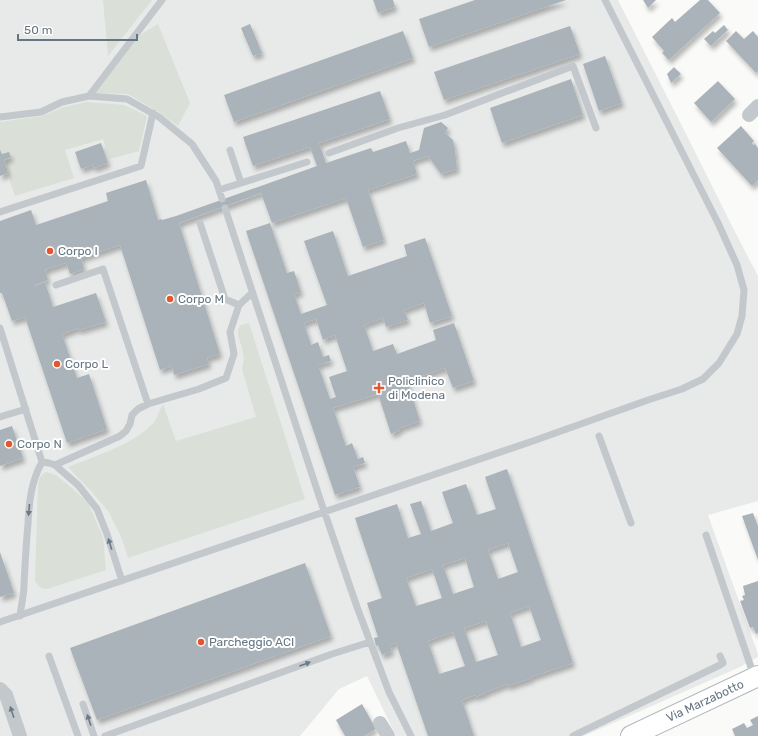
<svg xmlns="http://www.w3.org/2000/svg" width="758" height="736" font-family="Rubik,sans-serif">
<defs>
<filter id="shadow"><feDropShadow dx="2.5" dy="4.5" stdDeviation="2" flood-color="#0004"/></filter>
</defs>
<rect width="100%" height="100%" fill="#fafaf8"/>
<path fill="#e8e9e9" d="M0,0H618L682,126L734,230L758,276V501L708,515L758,654V657L740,667L584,736H396L367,676L339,689L300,736H0Z"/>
<path fill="#dadfd7" d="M103,0H152L108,56Z
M158,24L190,103L178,126L160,113L128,94L95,93L137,37Z
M87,102L124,105L147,116L139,151L110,159L103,139L65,150L74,178L15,196L0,151V122L42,116L64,107Z
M249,323L305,499L128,558L122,539L109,512L92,492L68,467C93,457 138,443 155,421C158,416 160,409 163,404L176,441L256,417L242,369L244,359L242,348L238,335V329L241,325Z
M46,472L56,475L73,489L88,503L103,537L106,570L47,589C41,589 38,586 35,581L38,485C39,479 40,475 46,472Z"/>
<path fill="#aab3b9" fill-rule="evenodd" filter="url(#shadow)" d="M373,0H393L395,7L378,13Z
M475,0H566L429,47L419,19Z
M643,0H656L648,8Z
M700,0H708L720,13L669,60L662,53L664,51L652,37L672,18L675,22Z
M250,24L262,53L253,56L241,28Z
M724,25L728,30L711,46L704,39L713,31L715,33Z
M570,26L580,54L444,100L434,72Z
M403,31L413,58L234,122L224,95Z
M736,31L744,39L753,31L758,37V71L756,73L726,41Z
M605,56L622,103L599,111L583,64Z
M674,67L681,74L671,83L667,74Z
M571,79L583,115L502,143L490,108Z
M718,81L735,99L711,122L694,103Z
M380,91L390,119L319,143L326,163L371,148L373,152L406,141L410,153L419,150L424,128L441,122L448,128L445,133L453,140L455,150L457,169L441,174L428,156L413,161L417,174L368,190L384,240L363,247L346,198L272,223L261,193L179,223L220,354L207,358L209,364L174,375L172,366L160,370L120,245L81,258L84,269L70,274L66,263L45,270L48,280L34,285L35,286L45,282L53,307L96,293L106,322L79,330L78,328L62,334L77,378L89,374L107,429L67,443L25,317L12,321L2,293H0V221L31,210L36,225L108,201L106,193L146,180L158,220L161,219L162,220L176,216L317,166L310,147L253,166L243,137Z
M741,126L754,141L752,143L753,145L755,144L758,148V180L752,186L717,148Z
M101,143L108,163L94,168L93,165L81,169L75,152Z
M0,150L2,154L9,152L11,157L4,160L8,173L0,176Z
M270,223L287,273L294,271L301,292L294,294L301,314L327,305L304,241L333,231L348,276L407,256L404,245L425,238L452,316L430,323L424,303L404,310L408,320L386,327L383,318L364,325L373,351L393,344L397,354L436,340L433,330L454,323L474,381L453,388L445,368L407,381L420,421L400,428V430L391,434L378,394L333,408L346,446L352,443L358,459L363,457L365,463L353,467L360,487L335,495L246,231ZM316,319L323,340L335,335L347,371L329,377L336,397L330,399L318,365L331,361L329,355L323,357L318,342L311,345L304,323Z
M12,426L23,458L0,466V430Z
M507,469L573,663L531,677L532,678L508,686L507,684L486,692V693L475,697V695L462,700L474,736H428L396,643L390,645L392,651L382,655L378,645L376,646L374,638L378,637L367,603L382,598L355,518L397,504L408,538L421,534L410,504L421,501L431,531L453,523L442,492L466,484L477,515L496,509L485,477ZM508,543L518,572L498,579L488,550ZM465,558L474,587L453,594L443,565ZM432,569L442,598L416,606L406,578ZM529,606L541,640L521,647L510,613ZM486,621L498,655L476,662L464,628ZM453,632L465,666L439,674L428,641Z
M753,513L758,526V560L742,516Z
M0,552L14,593L0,597Z
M305,563L331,636L97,720L70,648Z
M758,581V633L756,634L753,627L750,628L740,601L744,600L742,596L745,595L743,586Z
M362,704L376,729L364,736H345L336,720Z
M758,716V736H735L732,729L744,723L747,728L753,725L750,720Z"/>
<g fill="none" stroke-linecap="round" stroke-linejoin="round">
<g stroke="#b3babf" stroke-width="22">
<path id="secondary" d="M631,736L758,676"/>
</g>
<path stroke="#c3c8cc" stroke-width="7" d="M89,96L162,0
M0,117L41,112L62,102L89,96L127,99L159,117L192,144L216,181L222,199
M230,150L241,183
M329,153L398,128L445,115L573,66L596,128
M219,190L307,162
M225,208L320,499L357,607L389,692L411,736
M0,212L141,166L153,113
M200,223L225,299L239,305
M56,285L103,269L148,404
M0,328L42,462
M0,417L26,409
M599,436L631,523
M55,465L78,485L97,509L107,534L122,581
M706,535L754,676
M20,616C21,606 24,595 24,585C25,565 26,545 28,524C29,502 31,482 42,462L49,463L55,465L120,436L126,431L130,424L132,415L138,409L148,404L199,389L226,378L234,354L230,332L239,305L252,293
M0,622L533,441L648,400L682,389L703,379L719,363L737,334L742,316L744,290L737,265L718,223L605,0
M49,656L78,736
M83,704L94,736
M105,736L332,654L370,642
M573,736L720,665L723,663L720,656"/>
<path stroke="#c3c8cc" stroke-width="14" d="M749,115L758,106
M0,689L6,695L20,736
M380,723L388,736"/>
<use href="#secondary" stroke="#fff" stroke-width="20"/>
</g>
<defs><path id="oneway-solid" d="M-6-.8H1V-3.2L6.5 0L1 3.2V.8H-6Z"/></defs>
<g fill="#6a7a87">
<use href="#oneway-solid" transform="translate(29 510) rotate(95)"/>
<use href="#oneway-solid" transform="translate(110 544) rotate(-107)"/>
<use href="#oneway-solid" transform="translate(305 664) rotate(-20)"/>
<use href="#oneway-solid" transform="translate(12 712) rotate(-108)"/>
<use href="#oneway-solid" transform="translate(89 720) rotate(-108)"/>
</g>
<g fill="#e4572e" stroke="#fff" stroke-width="1.5">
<circle cx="50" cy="251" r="4"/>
<circle cx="170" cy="299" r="4"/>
<circle cx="57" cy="364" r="4"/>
<path d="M377 382h4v4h4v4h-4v4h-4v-4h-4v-4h4z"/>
<circle cx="9" cy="444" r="4"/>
<circle cx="201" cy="642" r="4"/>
</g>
<g text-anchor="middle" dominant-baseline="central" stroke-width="4" stroke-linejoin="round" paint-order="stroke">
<g font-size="12" fill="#657683" stroke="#fff" text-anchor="start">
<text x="58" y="251">Corpo I</text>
<text x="178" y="299">Corpo M</text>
<text x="65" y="364">Corpo L</text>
<text x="388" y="381">Policlinico<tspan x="388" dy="14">di Modena</tspan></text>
<text x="17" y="444">Corpo N</text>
<text x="209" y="642">Parcheggio ACI</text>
</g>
<g font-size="12" fill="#657683" stroke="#fff">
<text transform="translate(705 701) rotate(-25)">Via Marzabotto</text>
</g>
</g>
<path d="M18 34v6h119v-6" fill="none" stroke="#657683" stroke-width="2"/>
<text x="24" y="34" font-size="12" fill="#657683" stroke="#ffffff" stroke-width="3" paint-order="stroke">50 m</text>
</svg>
